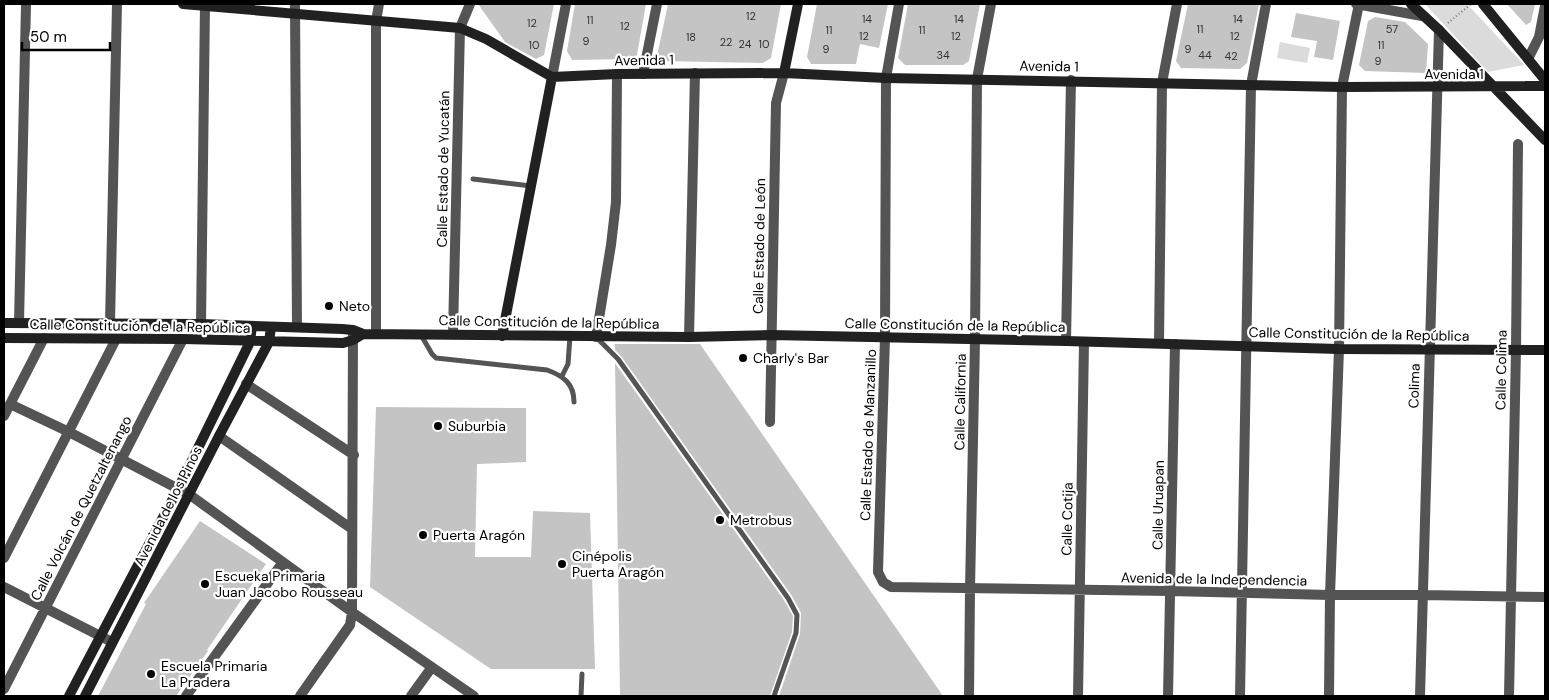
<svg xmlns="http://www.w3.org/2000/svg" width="1549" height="700" font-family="'DM Sans',sans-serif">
<rect width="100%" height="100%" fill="#fff"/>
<path fill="#dbdbdb" d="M1425,4H1467L1524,65L1488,72Z
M1280,42L1310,48L1307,63L1277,58Z"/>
<path fill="#c4c4c4" d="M478,4H554L544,55L536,59L505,42Z
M575,4H646L637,55L630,59L572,60L567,51Z
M668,4H781L771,58L763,63L661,61L657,56Z
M817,4H888L879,48L860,44L856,64H811L807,57Z
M908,4H980L969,61L963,65H905L898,58Z
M1188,4H1259L1247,63L1240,69L1181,68L1176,61Z
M1507,4H1535L1531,22L1526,25Z
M1296,13L1340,21L1333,60L1314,57L1317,41L1291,37Z
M1375,17L1405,22L1428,44L1426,73L1365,71L1359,65L1368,21Z
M615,344H700L943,696H779L800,634L801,613L792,596L621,356L615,350Z
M615,363L784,600L793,616L792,632L770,696H620Z
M376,407L526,408V462L477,464L475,557H531L533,511L590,513L595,669H491L370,587Z
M200,521L266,564L207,650L208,651L176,696H98L146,604L144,603Z"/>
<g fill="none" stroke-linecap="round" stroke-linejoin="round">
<path stroke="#767676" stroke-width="2" stroke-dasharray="1 2.5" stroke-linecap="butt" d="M1448,23L1471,4"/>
<path stroke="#545454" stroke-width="5" d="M473,179L531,186
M421,335L432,354L436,358L547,370C564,376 574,384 574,402
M596,337L618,359L788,598L797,615L796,633L774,696
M562,376L568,364L570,336
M581,696L582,674"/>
<path stroke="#545454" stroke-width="10" d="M295,4L297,327
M899,4L886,78L885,337L878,572L883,582L891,587L1170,591L1330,595H1422L1545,597
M1356,4L1422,16
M1528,59L1539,37L1545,6
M643,74L657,4
M552,77L566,4
M19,323L26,4
M110,323L117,4
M201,324L205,4
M376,333V21L379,4
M453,334L460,28L470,4
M596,337L611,245L616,202L617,74
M689,337L695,73
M1066,341L1071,80
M1159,343L1162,83L1177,4
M246,384L354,455
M10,404L69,432L190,495L352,612L474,696
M4,416L44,338
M770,422L776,103L784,73
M219,436L352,529
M4,558L116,339
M4,587L112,642
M4,689L183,339
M186,696L283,562
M300,696L350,625L352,612L353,331
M411,696L432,667
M969,696L970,589L975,340L977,79L991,4
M1078,696L1084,342
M1168,696L1175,344
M1240,696L1251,85L1266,4
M1329,696L1330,595L1339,349L1342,87L1359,4
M1420,696L1439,30
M1509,696L1516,349L1518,144"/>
<path stroke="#212121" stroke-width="10" d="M183,4L460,28L486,39L552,77
M1411,4L1439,30L1545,140
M1483,4L1545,80
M784,73L798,4
M552,77L617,74L784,73L886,78L1342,87L1545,86
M4,323L201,324L342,329L353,330L363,334L689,337L771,335L1066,341L1339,349L1545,350
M502,336L552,77
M4,338L183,339L343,343L353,340L363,334
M69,696L178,489L250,342L252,326
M85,696L219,436L269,342L271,327"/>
</g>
<g fill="#000" stroke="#fff" stroke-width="2">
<circle cx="329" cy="306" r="5"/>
<circle cx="743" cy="358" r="5"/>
<circle cx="438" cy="426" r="5"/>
<circle cx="720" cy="520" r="5"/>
<circle cx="423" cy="535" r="5"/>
<circle cx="562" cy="564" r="5"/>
<circle cx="205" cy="584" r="5"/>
<circle cx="151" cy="674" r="5"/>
</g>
<g text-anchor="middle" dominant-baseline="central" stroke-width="4.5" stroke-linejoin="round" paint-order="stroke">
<g font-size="11" fill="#313131">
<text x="751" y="16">12</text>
<text x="867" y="19">14</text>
<text x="959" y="19">14</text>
<text x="1238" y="19">14</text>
<text x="590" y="20">11</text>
<text x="532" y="23">12</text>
<text x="625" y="26">12</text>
<text x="1200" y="29">11</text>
<text x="1392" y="29">57</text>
<text x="829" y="30">11</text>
<text x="922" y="30">11</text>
<text x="864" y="36">12</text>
<text x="956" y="36">12</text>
<text x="1235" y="36">12</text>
<text x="691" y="37">18</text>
<text x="586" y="41">9</text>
<text x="726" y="42">22</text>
<text x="745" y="44">24</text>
<text x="764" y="44">10</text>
<text x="534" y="45">10</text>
<text x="1381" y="45">11</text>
<text x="826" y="49">9</text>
<text x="1188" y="49">9</text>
<text x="943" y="55">34</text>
<text x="1205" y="55">44</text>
<text x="1231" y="56">42</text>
<text x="1378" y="61">9</text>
</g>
<g font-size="14" fill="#000" stroke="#fff">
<text transform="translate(644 60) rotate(-1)">Avenida 1</text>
<text transform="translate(1049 66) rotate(1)">Avenida 1</text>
<text x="1454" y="74">Avenida 1</text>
<text transform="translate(443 169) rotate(-89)">Calle Estado de Yucatán</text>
<text transform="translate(759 246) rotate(-89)">Calle Estado de León</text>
<text transform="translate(549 322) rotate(1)">Calle Constitución de la República</text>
<text transform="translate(955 325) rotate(1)">Calle Constitución de la República</text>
<text transform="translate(140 326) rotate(1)">Calle Constitución de la República</text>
<text transform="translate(1359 334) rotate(1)">Calle Constitución de la República</text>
<text transform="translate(1501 370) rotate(-89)">Calle Colima</text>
<text transform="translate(1414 386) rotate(-88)">Colima</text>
<text transform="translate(960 402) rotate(-89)">Calle California</text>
<text transform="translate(868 435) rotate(-88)">Calle Estado de Manzanillo</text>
<text transform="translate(1158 505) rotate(-89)">Calle Uruapan</text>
<text transform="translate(168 506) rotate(-63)">Avenida de los Pinos</text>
<text transform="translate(81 508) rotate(-63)">Calle Volcán de Quetzaltenango</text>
<text transform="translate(1067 519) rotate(-89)">Calle Cotija</text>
<text transform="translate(1214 579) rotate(1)">Avenida de la Independencia</text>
</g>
<g font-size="14" fill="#000" stroke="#fff" text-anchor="start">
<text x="339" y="306">Neto</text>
<text x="753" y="358">Charly's Bar</text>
<text x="448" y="426">Suburbia</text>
<text x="730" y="520">Metrobus</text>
<text x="433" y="535">Puerta Aragón</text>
<text x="572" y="556">Cinépolis<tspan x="572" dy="16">Puerta Aragón</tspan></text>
<text x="215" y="576">Escueka Primaria<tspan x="215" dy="16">Juan Jacobo Rousseau</tspan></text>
<text x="161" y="666">Escuela Primaria<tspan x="161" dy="16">La Pradera</tspan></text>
</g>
</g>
<rect width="1549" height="700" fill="none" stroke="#000000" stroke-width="10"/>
<path d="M22 42v8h88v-8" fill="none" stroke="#000000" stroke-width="2.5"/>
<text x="30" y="42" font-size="15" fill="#000000" stroke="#ffffff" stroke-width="4" paint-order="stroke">50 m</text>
</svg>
